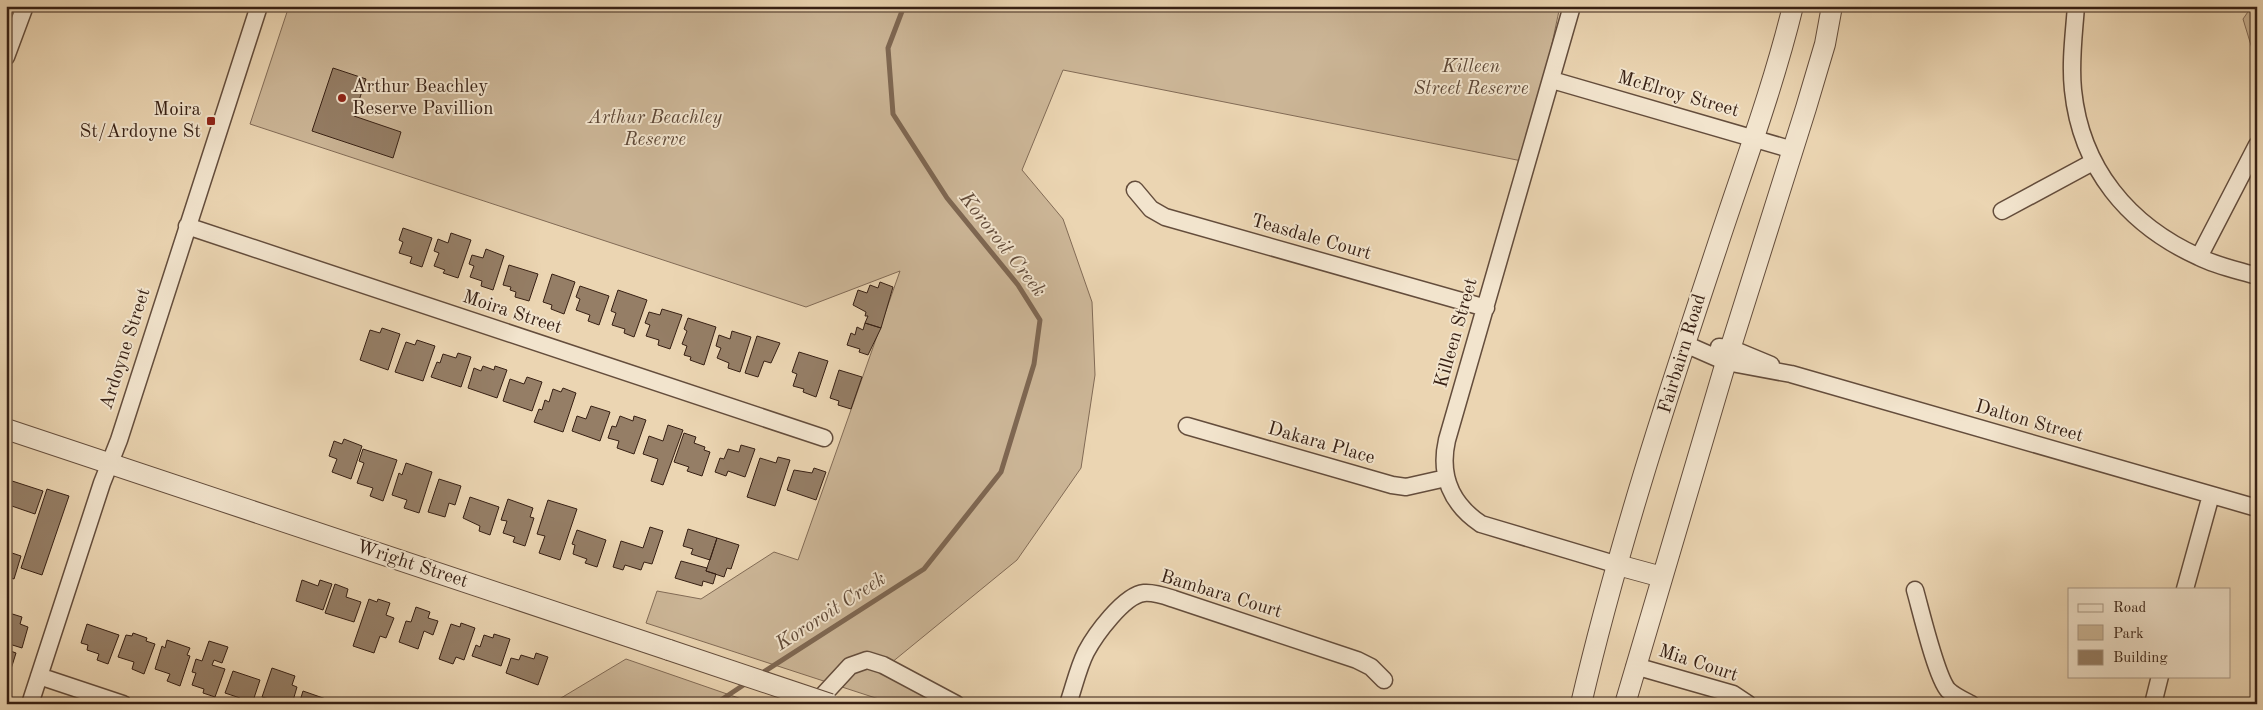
<svg xmlns="http://www.w3.org/2000/svg" width="2263" height="710" font-family="'Old Standard TT',serif">
<rect width="100%" height="100%" fill="#ebd5b2"/>
<filter id="stains"><feTurbulence type="fractalNoise" baseFrequency=".004" numOctaves="4"/><feColorMatrix values="0 0 0 0 .2 0 0 0 0 .09 0 0 0 0 .02 0 0 0 .5 -.17"/></filter>
<radialGradient id="worn" r=".72"><stop offset=".6" stop-color="#630" stop-opacity="0"/><stop offset="1" stop-color="#630" stop-opacity=".3"/></radialGradient>
<path fill="#ccb697" stroke="#826b56" d="M289,6H1560L1527,162L1063,70L1022,170L1063,219L1092,302L1095,375L1081,468L1017,560L880,672L943,704H894L646,623L657,591L701,599L774,552L798,560L900,271L806,307L250,124Z
M2252,6H2257V65L2243,19Z
M626,659L756,704H551Z"/>
<g fill="none" stroke-linecap="round" stroke-linejoin="round">
<path stroke="#7e6752" stroke-width="5" d="M759,675L924,569L1001,472L1034,364L1040,320L1018,285L947,198L893,114L888,48L904,6
M715,704L748,682"/>
</g>
<path fill="#957e66" stroke="#372014" d="M333,68L366,79L354,116L401,132L393,158L312,131Z
M403,228L432,238L422,267L410,263L412,257L399,253L403,242L399,240Z
M451,233L471,240L458,278L443,273L445,270L434,266L439,253L434,251L438,239L448,243Z
M486,249L504,256L493,290L481,286L482,281L470,277L474,266L469,264L472,255L483,258Z
M509,265L538,274L529,301L515,297L516,292L510,290L511,287L503,285Z
M552,274L575,282L564,314L551,309L552,305L543,302Z
M880,282L893,287L881,328L865,323L868,316H865L866,312L853,305L858,290L867,293L870,285L878,288Z
M580,286L609,296L599,325L588,321L590,315L576,310L580,299L576,297Z
M618,290L647,300L634,337L624,333L625,329L612,325L616,313L611,311Z
M662,309L682,315L670,349L658,345L659,340L646,336L650,325L645,323L649,312L660,315Z
M688,318L716,327L704,365L690,360L691,357L684,355L687,346L682,344L687,331L684,329Z
M865,323L881,328L868,355L859,352L860,349L847,345L851,333L855,335L857,327L863,330Z
M382,328L400,334L388,370L360,360L370,330L380,333Z
M732,331L751,337L740,372L728,368L729,363L717,358L721,348L716,346L719,335L730,339Z
M757,336L780,343L771,363L764,361L758,377L745,373Z
M417,340L435,346L423,381L395,372L406,342L415,345Z
M799,352L828,361L816,397L803,392L804,389L793,386L797,374L792,372Z
M458,353L471,357L461,387L431,377L437,362L440,363L443,354L456,358Z
M483,366L494,370L495,366L507,370L497,398L468,388L474,368L481,371Z
M839,370L862,377L851,409L838,405L839,401L830,398Z
M527,377L542,382L532,411L503,401L510,379L524,384Z
M563,388L576,393L563,432L534,422L539,409L542,410L545,400L549,402L553,389L561,392Z
M591,406L610,412L600,441L572,431L577,416L586,419Z
M620,416L633,421L634,416L646,420L634,454L617,448L619,441L608,438L612,426L616,427Z
M668,425L683,430L663,485L651,481L658,459L643,454L649,436L663,441Z
M684,433L696,437L694,443L705,447L704,450L710,452L702,476L687,471L689,467L674,462Z
M344,439L362,446L351,479L332,472L337,459L329,456L334,441L342,444Z
M741,445L755,449L745,477L728,471L726,476L715,472L720,458L724,459L728,449L739,452Z
M363,449L397,460L383,501L370,496L373,488L357,483L364,463L359,461Z
M778,457L790,460L775,506L747,497L760,458L776,463Z
M406,463L432,472L419,513L404,508L407,500L392,495L399,473L402,475Z
M814,468L826,472L816,500L787,490L794,470L812,473Z
M6,479L43,491L35,514L6,504Z
M439,479L461,486L455,505L449,503L445,517L428,512Z
M47,489L69,496L42,575L21,568Z
M470,497L499,507L490,535L479,531L480,526L463,518Z
M508,499L533,508L530,517L534,518L525,546L513,542L515,537L503,533L507,521L501,520Z
M548,500L577,509L560,560L539,553L545,536L537,534Z
M650,527L663,531L652,564L644,562L641,570L625,565L623,570L613,567L621,541L643,548Z
M688,529L717,538L710,560L691,554L693,549L683,546Z
M577,530L606,540L597,567L585,563L587,559L573,554L575,545L572,544Z
M717,538L739,545L731,569L727,568L724,577L706,571Z
M6,551L21,556L14,579L6,576Z
M681,561L707,568L706,571L716,574L713,584L703,581L702,586L675,578Z
M302,580L318,586L320,580L332,584L323,610L296,601Z
M335,584L348,589L346,597L361,602L354,622L325,613Z
M369,599L377,602L378,599L390,603L386,615L394,618L386,638L380,636L374,653L353,646Z
M416,607L430,612L428,618L438,621L433,635L424,631L418,649L399,642L406,621L411,622Z
M6,612L22,617L20,624L28,627L22,648L6,643Z
M461,623L475,628L464,660L456,657L453,664L439,659L451,624L460,627Z
M87,624L119,635L108,664L97,660L99,654L87,650L88,645L81,643Z
M133,633L147,638L146,641L155,644L144,674L132,669L134,662L118,657L126,635L132,636Z
M494,634L510,639L501,666L472,656L476,645L480,647L484,635L493,638Z
M167,640L190,648L187,655L190,656L180,686L167,681L170,674L155,669L162,646L165,648Z
M209,641L228,647L222,663L214,660L212,665L225,669L215,697L203,693L204,689L192,685L196,673L192,672L196,659L202,661Z
M6,647L9,648L8,650L16,653L11,669L6,667Z
M536,653L548,657L538,685L506,673L511,658L519,660L521,655L534,659Z
M272,668L295,676L292,685L297,687L292,704H272L273,700L262,697Z
M233,671L260,680L252,704H238L240,698L225,693Z
M303,691L326,699L324,703L326,704H299Z"/>
<g fill="none" stroke-linecap="round" stroke-linejoin="round">
<g stroke="#644d3c" stroke-width="19">
<path id="minor" d="M1572,6L1447,440C1439,475 1451,504 1481,524L1618,565
M2076,6C2074,34 2070,62 2073,90C2081,168 2128,225 2199,257C2217,266 2237,270 2257,276
M6,57L25,6
M1552,80L1793,150
M1135,190L1151,209L1165,217L1486,308
M2002,211L2093,162
M187,226L824,438
M2199,257L2257,145
M1685,344L1726,362L1791,374L2257,508
M1719,347L1730,348L1771,365
M1187,426L1392,485L1406,487L1446,478
M2185,589L2211,495
M1915,590C1921,611 1936,676 1948,690C1954,696 1963,700 1971,704
M1635,666L1733,694L1748,704
M39,676L123,704
M30,704L102,483L119,440L259,6
M815,704L850,666L867,660L883,665L956,704
M1068,704C1074,687 1078,668 1086,652C1095,635 1124,595 1144,593C1154,592 1165,596 1174,599L1357,660L1371,667L1384,680
M2153,704L2160,676"/>
</g>
<g stroke="#644d3c" stroke-width="22">
<path id="tertiary" d="M6,429L669,650
M1618,565L1662,577
M1581,704C1617,550 1667,397 1717,247C1743,168 1773,88 1793,6
M1625,704L1726,362L1806,108L1825,44L1832,6"/>
</g>
<use href="#minor" stroke="#f2e4cd" stroke-width="16"/>
<use href="#tertiary" stroke="#f2e4cd" stroke-width="20"/>
<g stroke="#644d3c" stroke-width="22" stroke-linecap="butt">
<path id="tertiary-bridge" d="M669,650L830,704"/>
</g>
<use href="#tertiary-bridge" stroke="#f2e4cd" stroke-width="20"/>
</g>
<g fill="#8f2418" stroke="#f2e4cd" stroke-width="2">
<circle cx="342" cy="98" r="5"/>
<rect x="206" y="116" width="10" height="10" rx="2.5"/>
</g>
<g text-anchor="middle" dominant-baseline="central" stroke-width="4" stroke-linejoin="round" paint-order="stroke">
<g font-size="19" font-style="italic" fill="#5c4635" stroke="#f2e4cd">
<text x="1471" y="67">Killeen<tspan x="1471" dy="22">Street Reserve</tspan></text>
<text x="655" y="118">Arthur Beachley<tspan x="655" dy="22">Reserve</tspan></text>
</g>
<g font-size="19" fill="#372014" stroke="#f2e4cd" text-anchor="start">
<text x="352" y="87">Arthur Beachley<tspan x="352" dy="22">Reserve Pavillion</tspan></text>
<text x="201" y="110" text-anchor="end">Moira<tspan x="201" dy="22">St/Ardoyne St</tspan></text>
</g>
<g font-size="19" fill="#372014" stroke="#f2e4cd">
<text transform="translate(1678 95) rotate(16)">McElroy Street</text>
<text transform="translate(1311 238) rotate(16)">Teasdale Court</text>
<text transform="translate(512 313) rotate(18)">Moira Street</text>
<text transform="translate(1457 333) rotate(-74)">Killeen Street</text>
<text transform="translate(126 349) rotate(-72)">Ardoyne Street</text>
<text transform="translate(1683 354) rotate(-73)">Fairbairn Road</text>
<text transform="translate(2029 422) rotate(16)">Dalton Street</text>
<text transform="translate(1321 444) rotate(16)">Dakara Place</text>
<text transform="translate(412 565) rotate(18)">Wright Street</text>
<text transform="translate(1221 595) rotate(17)">Bambara Court</text>
<text transform="translate(1698 664) rotate(18)">Mia Court</text>
</g>
<g font-size="20" font-style="italic" fill="#614a38" stroke="#f2e4cd">
<text transform="translate(1002 245) rotate(52)">Kororoit Creek</text>
<text transform="translate(831 612) rotate(-33)">Kororoit Creek</text>
</g>
</g>
<rect width="2263" height="710" fill="none" stroke="#ebd5b2" stroke-width="25"/>
<rect x="8" y="8" width="2248" height="695" fill="none" stroke="#372014" stroke-width="2.5"/>
<rect x="12" y="12" width="2238" height="685" fill="none" stroke="#372014"/>
<rect x="2068" y="588" width="162" height="90" fill="#f2e4cd" stroke="#a79683"/>
<rect x="2078" y="604" width="25" height="8" fill="#f2e4cd" stroke="#a79683"/>
<text x="2113" y="612" font-size="15" fill="#372014">Road</text>
<rect x="2078" y="625" width="25" height="15" fill="#ccb697" stroke="#a79683"/>
<text x="2113" y="638" font-size="15" fill="#372014">Park</text>
<rect x="2078" y="650" width="25" height="15" fill="#957e66" stroke="#a79683"/>
<text x="2113" y="662" font-size="15" fill="#372014">Building</text>
<rect width="100%" height="100%" filter="url(#stains)"/>
<rect width="100%" height="100%" fill="url(#worn)"/>
</svg>
